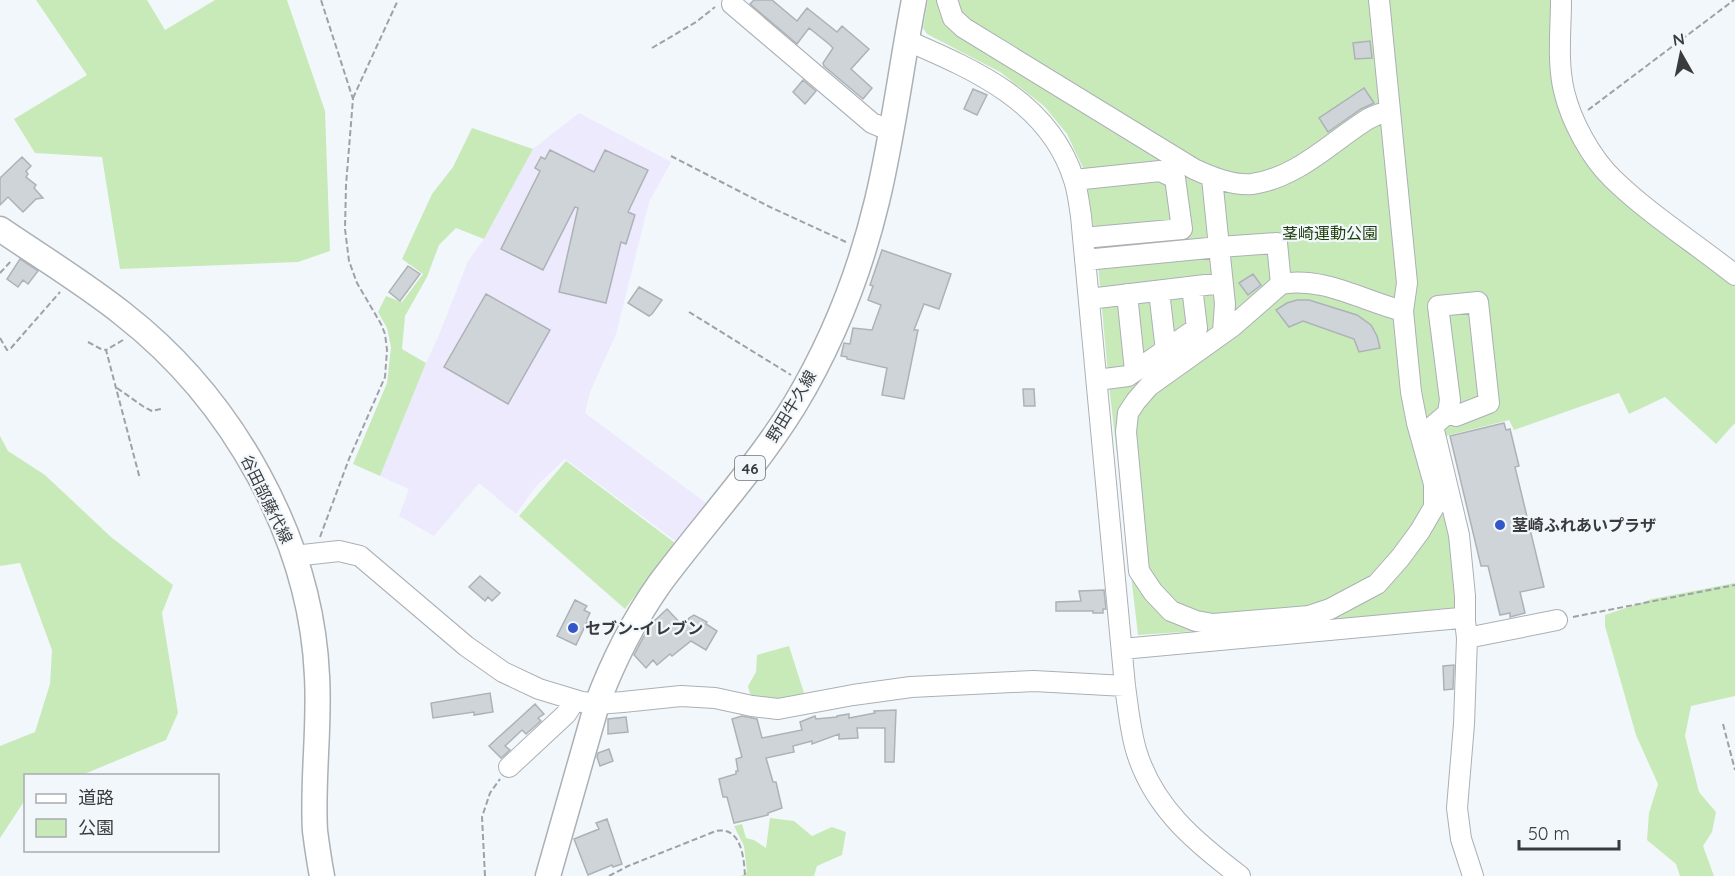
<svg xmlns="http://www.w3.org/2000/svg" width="1735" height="876" font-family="Quicksand,'Noto Sans JP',sans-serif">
<rect width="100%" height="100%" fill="#f2f7fc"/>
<path fill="#eceafc" d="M579,113L671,162L649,202L616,334L590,392L585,413L706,503L677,542L565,459L537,485L516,514L479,483L434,536L399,516L409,489L380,476L423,370L439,335L468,261L484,239L533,149Z"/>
<path fill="#c8eab8" d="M36,0H147L165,30L215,0H287L325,111L330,251L298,262L120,269L102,157L35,153L14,119L87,75Z
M928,0H1558L1582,145L1735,285V423L1716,444L1665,397L1629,414L1619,393L1514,430L1509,420L1446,436L1467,532L1472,612L1138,635L1109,386L1096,242L1084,170L1067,134L1044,106L1000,72L927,34L923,28Z
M472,128L533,149L484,239L456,228L439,245L427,277L405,316L402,349L426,363L380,476L353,464L387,383L391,347L387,328L378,312L386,296L402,302L423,274L402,259L432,194L453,167Z
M0,436L8,451L45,475L111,537L173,585L162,613L178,713L166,740L82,775L26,776L25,800L0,838V746L35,732L50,684L52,650L20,563L0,566Z
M566,461L675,543L625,609L519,516Z
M1735,583V696L1691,706L1685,736L1699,792L1716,812L1712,832L1703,846L1714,876H1680L1676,864L1647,840L1649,813L1658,784L1636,735L1605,626V615L1652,599Z
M789,646L805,696L765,700L750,694L748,686L756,672L757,655Z
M770,818L794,821L812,836L832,827L846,832L842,855L817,866L814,876H741L747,872L744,846L734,826L742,824L746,838L754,840L766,848Z"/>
<path fill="#cfd4d9" stroke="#adb2b7" stroke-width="1.5" d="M754,0H772L797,21L807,8L837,32L842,26L869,49L851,69L872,88L863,99L824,66L823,63L833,48L829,44L809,28L797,44L750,4Z
M1370,41L1372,58L1355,59L1353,43Z
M803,80L816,91L805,104L793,92Z
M1364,88L1374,103L1361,109L1328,132L1319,118Z
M973,89L987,95L977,115L964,109Z
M550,150L594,172L605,150L648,170L628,212L635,215L626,244L621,242L606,303L559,292L578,208L575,207L543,270L501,249L540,171L535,168L541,157L545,159Z
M22,157L31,166L26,171L28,174L26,177L36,185L34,188L43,198L36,199L23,212L8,197L0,205V178Z
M882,250L951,274L939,309L924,304L914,330H918L904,399L882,395L887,368L847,359V357L841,356L844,343L850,344L853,328L872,330L881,305L868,300L873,286L870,285Z
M20,259L38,271L28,284L23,280L18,287L7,279Z
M408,266L420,274L400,301L389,292Z
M1253,274L1261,285L1248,295L1239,283Z
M639,287L662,300L652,314L649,316L628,303Z
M486,294L550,330L508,404L444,367Z
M1297,300H1309L1357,315L1371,325L1377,336L1380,348L1359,352L1354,339L1303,321L1289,327L1276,310L1287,303Z
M1023,389H1034L1035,406H1024Z
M1504,423L1506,430L1510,429L1519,466L1515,467L1544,587L1520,592L1525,613L1510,617V613L1500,615L1488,566H1481L1450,436Z
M480,576L500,593L492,601L488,597L485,601L469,587Z
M1104,590L1106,609H1103V613H1093V611H1056V602L1081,601L1079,591Z
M575,600L587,606L584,610L590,613L587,619L588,620L576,645L557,636Z
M667,609L684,627L689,618L694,615L707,622L706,624L717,631L706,650L691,641L672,656L670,654L657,665L653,660L646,668L634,655L650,625Z
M1454,665L1453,689L1444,690L1443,666Z
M490,693L493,712L474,715V712L433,718L431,703Z
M535,704L544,714L538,718L541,721L526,734L522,730L505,746L510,750L501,758L489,746Z
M896,710L894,762H885V728H857L858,738L839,739V734L812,744V741L793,746L794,752L766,758L773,782H776L782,808L768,813V815L734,823L727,797H723L719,779L736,774V771H738L736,759L742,757L732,719L742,716L757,719L762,738L802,730L800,722L815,716L816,719L837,717V716L849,714V718L875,713L874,711Z
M626,717L628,732L608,734V719Z
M609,749L613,761L600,766L597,757L598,753Z
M607,819L622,864L613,867L612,865L588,875L574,839L599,829L596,823Z"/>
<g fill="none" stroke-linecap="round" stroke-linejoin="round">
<g stroke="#abb0b5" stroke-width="22">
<path id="minor" d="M947,0L953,18L964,28L1194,169C1211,177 1233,186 1252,184C1297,178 1331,142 1368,119C1375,115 1382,113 1390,111L1379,0
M1561,0C1561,30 1557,62 1564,91C1571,121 1591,158 1613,179C1650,215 1695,243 1735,275
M732,4L872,123L891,131
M906,40C975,70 1050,102 1074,180C1078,192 1079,204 1081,216L1125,686C1128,707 1130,729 1136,750C1153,807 1194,841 1240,876
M1212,178L1219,247L1277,243L1281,284C1323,276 1363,301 1403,311L1407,283L1390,111
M1074,180L1160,171L1175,178L1182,229L1083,238
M1085,260L1219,247L1225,304L1223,332
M1281,284L1233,326L1149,386L1136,401L1128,413L1126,432L1139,571L1153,592L1171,611L1196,621L1213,624L1309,616L1330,609L1377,584L1400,558L1420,531L1434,507V484L1417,423L1411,392L1403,311
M1159,291L1166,351L1171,359
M1127,294L1135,371
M1089,299L1222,283
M1097,380L1128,376L1197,328L1192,287
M1448,413L1456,416L1489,403L1478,302L1438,306L1450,400L1448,413L1433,426L1459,535L1465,596V621
M294,556L339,551L360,556L466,646L503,672L539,689L582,702L597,704L623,702L681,696L715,698L752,706L778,709L853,695L911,687L1034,681L1125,686
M1467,638L1557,620
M1122,649L1460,618L1465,621L1467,638L1464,724L1457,808L1461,839L1473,876
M509,767L566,714L575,700"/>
</g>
<g stroke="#abb0b5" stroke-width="27">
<path id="major" d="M0,229C41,257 84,283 123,314C232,399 311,538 317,676C320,728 312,780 315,831C317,846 319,861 322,876
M548,876L597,704C613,661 634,620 660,583C704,524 755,469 794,406C832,343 860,272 877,201C893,135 901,67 914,0"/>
</g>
<path stroke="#9ea2a6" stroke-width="2" stroke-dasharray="6 3" stroke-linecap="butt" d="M652,48L696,22L715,7
M353,98L398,0
M1588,110L1734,0
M671,156L768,206L846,242
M0,273L12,260
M689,312L791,375
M0,338L7,350L11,348L60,292
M123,340L106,350L140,479
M88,342L101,349L106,350
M117,388L144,407L152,411L161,409
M320,537L349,459L385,377L387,350L385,334L381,324L357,283L349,261L345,229L346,185L353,99L321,0
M1573,617L1735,585
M1723,724L1735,770
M485,876L482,817L490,793L500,779
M609,876L628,866L716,831C741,826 744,857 745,876"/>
<use href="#minor" stroke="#fff" stroke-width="20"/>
<use href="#major" stroke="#fff" stroke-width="24"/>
</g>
<g fill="#3357c8" stroke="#f2f7fc" stroke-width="2">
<circle cx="1500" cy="525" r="6"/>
<circle cx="573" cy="628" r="6"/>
</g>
<g text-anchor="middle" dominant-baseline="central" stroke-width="4.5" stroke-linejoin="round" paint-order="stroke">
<rect fill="#f2f7fc" stroke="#707376" stroke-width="1.5" x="735" y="456" width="30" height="24" rx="4.5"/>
<g font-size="15" font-weight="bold" fill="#393b3d">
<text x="750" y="468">46</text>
</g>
<g font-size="16" fill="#1f3e0b" stroke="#f2f7fc">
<text x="1330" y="233">茎崎運動公園</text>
</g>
<g font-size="16" fill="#393b3d" stroke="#f2f7fc">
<text transform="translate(791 406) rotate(-59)">野田牛久線</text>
<text transform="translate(267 499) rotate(64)">谷田部藤代線</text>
</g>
<g font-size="16" font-weight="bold" fill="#393b3d" stroke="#f2f7fc" text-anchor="start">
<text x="1512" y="525">茎崎ふれあいプラザ</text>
<text x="585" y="628">セブン-イレブン</text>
</g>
</g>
<rect x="24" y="774" width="195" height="78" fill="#f2f7fc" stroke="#a8acb0" stroke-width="1.5"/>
<rect x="36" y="794" width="30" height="9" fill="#ffffff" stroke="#a8acb0" stroke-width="1.5"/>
<text x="78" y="804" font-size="18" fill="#393b3d">道路</text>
<rect x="36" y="819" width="30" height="18" fill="#c8eab8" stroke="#a8acb0" stroke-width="1.5"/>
<text x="78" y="834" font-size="18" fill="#393b3d">公園</text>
<g transform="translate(1681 54) rotate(351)" stroke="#f2f7fc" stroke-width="4.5" paint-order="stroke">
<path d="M0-4.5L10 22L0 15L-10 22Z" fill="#393b3d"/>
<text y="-9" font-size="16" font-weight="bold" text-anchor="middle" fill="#393b3d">N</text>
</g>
<path d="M1519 840v9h100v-9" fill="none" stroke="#393b3d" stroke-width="3"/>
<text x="1528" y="840" font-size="18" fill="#393b3d" stroke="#f2f7fc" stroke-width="4.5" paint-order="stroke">50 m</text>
</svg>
